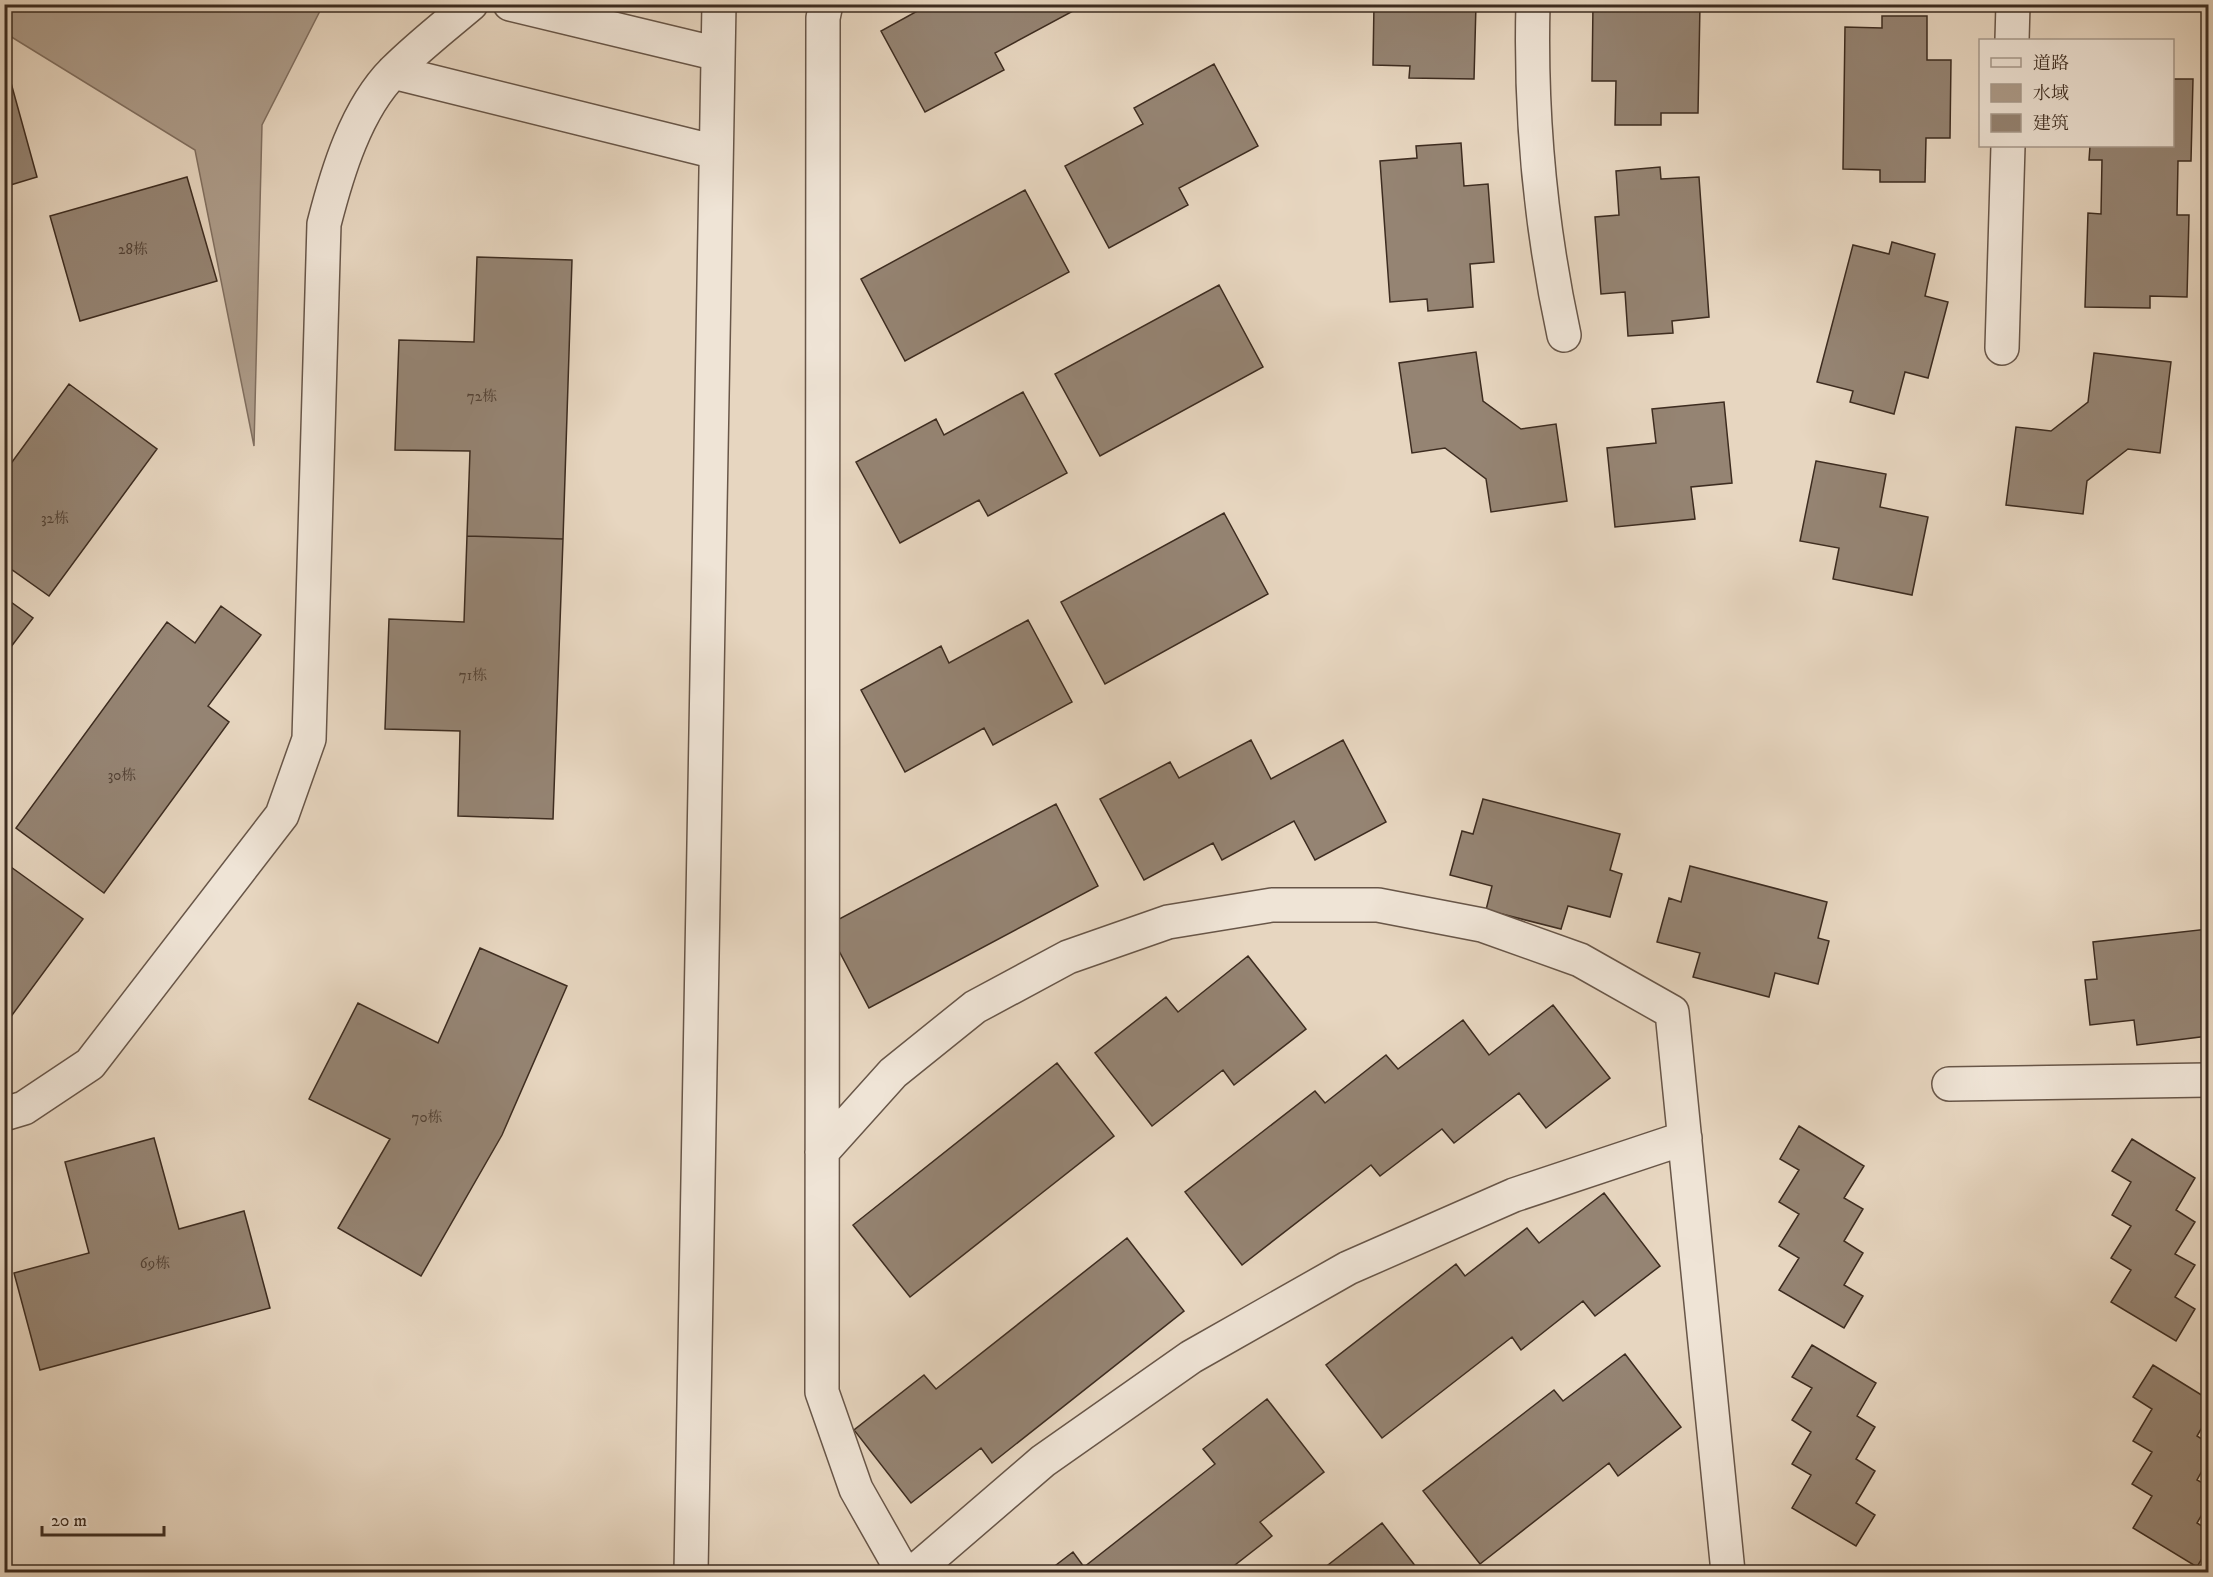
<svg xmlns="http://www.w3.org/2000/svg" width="2213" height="1577" font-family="'IM FELL DW Pica','Noto Serif SC',serif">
<rect width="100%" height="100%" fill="#e7d6c0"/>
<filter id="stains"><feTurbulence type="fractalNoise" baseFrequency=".00333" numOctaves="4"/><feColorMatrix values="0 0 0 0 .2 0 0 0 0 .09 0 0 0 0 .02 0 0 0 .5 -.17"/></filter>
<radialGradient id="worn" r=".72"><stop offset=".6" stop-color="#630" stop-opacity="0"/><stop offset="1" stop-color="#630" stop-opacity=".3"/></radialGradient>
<path fill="#ad9c8a" stroke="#806f60" stroke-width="1.5" d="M4,5H323L262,125L254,446L195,150L5,33Z"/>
<path fill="#958473" stroke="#3d2c20" stroke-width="1.5" d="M930,4H1072L1075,10L995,53L1004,70L925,112L881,31Z
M1374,4H1476L1474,79L1409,78L1410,66L1373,65Z
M1593,4H1700L1698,113H1661V125H1615L1616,81H1592Z
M1882,16H1927V60H1951L1950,138H1926L1925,182H1880V170L1843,169L1845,27L1882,28Z
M1214,64L1258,146L1179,188L1188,205L1109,248L1065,166L1143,124L1134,108Z
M8,72L37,177L4,187V73Z
M2172,79H2193L2191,161H2178L2177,215H2189L2187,297L2150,296V308L2085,307L2088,213L2101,214L2102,160H2089L2090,146H2172Z
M1461,143L1464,186L1488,184L1494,262L1470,264L1473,307L1428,311L1427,299L1390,302L1380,161L1417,158L1416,146Z
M1660,167L1661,179L1699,177L1709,317L1672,321L1673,333L1628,336L1625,292L1601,294L1595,217L1619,215L1616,171Z
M187,177L217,281L80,321L50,216Z
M1025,190L1069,272L905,361L861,279Z
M1892,242L1935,254L1925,296L1948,302L1928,378L1905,372L1894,414L1850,402L1853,391L1817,382L1853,245L1889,254Z
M477,257L572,260L563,539L467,536L470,451L395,450L399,340L474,342Z
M1219,285L1263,367L1100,456L1055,374Z
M1476,352L1483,401L1521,429L1556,424L1567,501L1491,512L1486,479L1445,448L1412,453L1399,363Z
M2094,353L2171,362L2160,453L2128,449L2087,481L2083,514L2006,505L2016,427L2051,431L2088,402Z
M69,384L157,449L49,596L4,564V473Z
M1023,392L1067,473L988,516L979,500L900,543L856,462L936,419L944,435Z
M1724,402L1732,483L1691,487L1695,519L1615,527L1607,448L1656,443L1652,409Z
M1816,461L1886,474L1880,507L1928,517L1912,595L1833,579L1839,548L1800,541Z
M1224,513L1268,594L1105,684L1061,602Z
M467,536L563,539L553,819L458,816L460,731L385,729L389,619L464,622Z
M4,597L33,618L4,656Z
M221,606L261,635L208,706L229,722L104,893L16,828L167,622L195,643Z
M1028,620L1072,702L993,745L984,728L905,772L861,690L941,646L949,663Z
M1251,740L1271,779L1343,740L1386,822L1315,860L1294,821L1222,860L1213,843L1144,880L1100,799L1170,762L1179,778Z
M1483,799L1620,834L1610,870L1622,874L1610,917L1568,906L1561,929L1486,910L1492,886L1450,875L1462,831L1473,834Z
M1056,804L1098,886L869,1008L826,926Z
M4,862L83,919L4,1026Z
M1690,866L1827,902L1818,938L1829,941L1818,984L1775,973L1769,997L1693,977L1700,953L1657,942L1669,898L1681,902Z
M2208,929V1036L2137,1045L2134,1020L2090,1025L2085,980L2097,979L2093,942Z
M480,948L567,986L502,1135L421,1276L338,1228L390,1139L309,1099L358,1003L438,1043Z
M1248,956L1306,1029L1234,1085L1223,1070L1152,1126L1095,1053L1166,997L1178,1012Z
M1553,1005L1610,1078L1546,1128L1519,1093L1454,1143L1442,1129L1380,1176L1371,1165L1242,1265L1185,1192L1315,1091L1325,1103L1386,1055L1398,1069L1463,1020L1489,1055Z
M1057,1063L1114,1136L910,1297L853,1225Z
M1799,1126L1864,1166L1844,1198L1863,1209L1844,1241L1863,1253L1844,1285L1863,1296L1844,1328L1779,1290L1799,1258L1779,1246L1799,1214L1779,1202L1799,1170L1780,1159Z
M154,1138L179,1229L244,1211L270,1308L40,1370L14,1273L89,1253L65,1162Z
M2132,1139L2195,1178L2176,1210L2195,1222L2175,1254L2195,1265L2175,1297L2195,1309L2176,1341L2111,1302L2131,1270L2111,1258L2131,1226L2112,1215L2131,1182L2112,1171Z
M1604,1193L1660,1266L1595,1316L1583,1301L1521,1350L1512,1337L1382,1438L1326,1365L1456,1264L1465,1276L1527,1228L1539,1243Z
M1127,1238L1184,1311L992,1463L981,1448L911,1503L854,1430L924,1375L936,1389Z
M1812,1345L1876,1383L1857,1416L1875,1427L1856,1459L1875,1471L1856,1503L1875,1515L1856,1546L1792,1508L1811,1475L1792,1464L1811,1432L1792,1420L1812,1388L1792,1377Z
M1625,1354L1681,1427L1618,1476L1609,1463L1480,1564L1423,1491L1554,1390L1563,1401Z
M2153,1365L2208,1399V1417L2197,1436L2208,1443V1460L2197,1480L2208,1486V1504L2197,1523L2208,1530V1548L2197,1567L2133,1528L2152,1496L2132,1484L2152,1452L2133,1441L2152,1409L2133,1397Z
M1267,1399L1324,1472L1260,1522L1272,1536L1226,1572H1047L1073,1552L1084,1567L1215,1464L1203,1449Z
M1382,1523L1420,1572H1319Z"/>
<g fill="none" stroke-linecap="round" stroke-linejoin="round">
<g stroke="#685648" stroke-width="36">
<path id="minor" d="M510,4L718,54
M826,4L823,18L822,1392L856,1489L903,1572
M1533,4C1530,118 1540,224 1564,335
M2012,40L2013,4
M393,72L716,152
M2002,348L2008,146
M1949,1084L2208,1080
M4,1114L24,1108L90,1064L282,815L309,739L324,224C337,173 356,109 394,71C418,47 445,26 471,4
M822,1152L893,1073L975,1007L1068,957L1168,922L1272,905H1378L1482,925L1580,960L1672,1012L1728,1572
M691,1572L719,4
M914,1572L1043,1461L1191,1357L1348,1268L1514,1195L1685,1138"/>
</g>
<use href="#minor" stroke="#efe4d6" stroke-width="33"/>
</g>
<g text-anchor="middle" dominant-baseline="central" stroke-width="6" stroke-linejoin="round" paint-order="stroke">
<g font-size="15" fill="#534235">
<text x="133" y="249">28栋</text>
<text x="482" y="396">72栋</text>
<text x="55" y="518">32栋</text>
<text x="473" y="675">71栋</text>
<text x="122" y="775">30栋</text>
<text x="427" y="1117">70栋</text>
<text x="155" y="1263">69栋</text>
</g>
</g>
<rect width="2213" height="1577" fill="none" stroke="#e7d6c0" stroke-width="24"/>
<rect x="6" y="6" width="2201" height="1565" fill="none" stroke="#3d2c20" stroke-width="3"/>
<rect x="12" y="12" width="2189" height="1553" fill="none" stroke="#3d2c20" stroke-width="1.5"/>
<rect x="1979" y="39" width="195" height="108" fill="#efe4d6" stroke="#a89a8d" stroke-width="1.5"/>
<rect x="1991" y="58" width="30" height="9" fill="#efe4d6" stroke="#a89a8d" stroke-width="1.5"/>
<text x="2033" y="69" font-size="18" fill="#3d2c20">道路</text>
<rect x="1991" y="84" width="30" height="18" fill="#ad9c8a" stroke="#a89a8d" stroke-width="1.5"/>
<text x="2033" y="99" font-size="18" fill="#3d2c20">水域</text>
<rect x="1991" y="114" width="30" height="18" fill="#958473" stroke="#a89a8d" stroke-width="1.5"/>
<text x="2033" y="129" font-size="18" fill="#3d2c20">建筑</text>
<path d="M42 1526v9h122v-9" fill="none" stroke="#3d2c20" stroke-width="3"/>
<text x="51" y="1526" font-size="18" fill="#3d2c20" stroke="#efe4d6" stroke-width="4.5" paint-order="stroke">20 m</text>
<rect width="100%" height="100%" filter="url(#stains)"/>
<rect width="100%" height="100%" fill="url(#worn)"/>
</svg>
